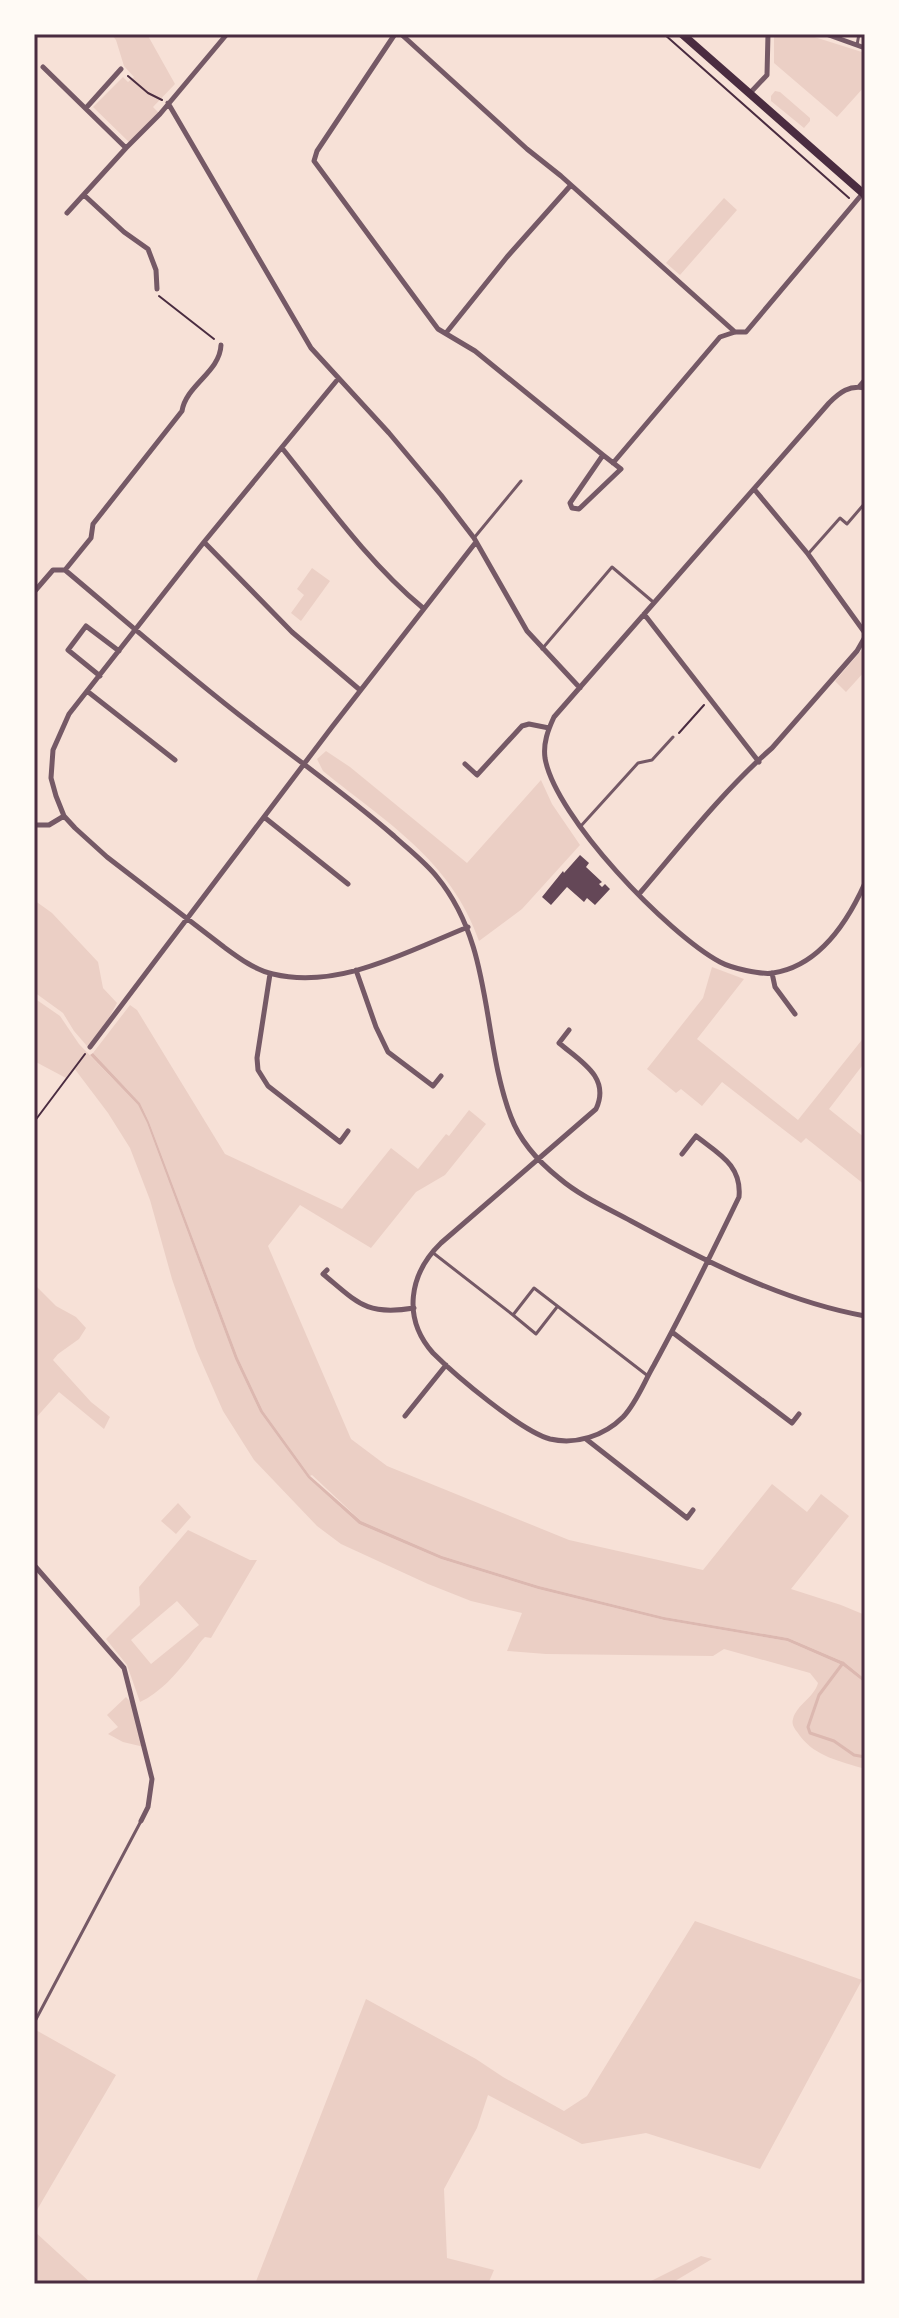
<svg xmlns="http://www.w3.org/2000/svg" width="899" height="2318" font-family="Figtree,sans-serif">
<rect width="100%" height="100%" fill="#f7e1d7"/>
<path fill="#ebcfc5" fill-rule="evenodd" d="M111,34H147L175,84L153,107L160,114L131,144L93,107L123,77L128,82L134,77L124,66L116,40Z
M774,34H805L865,53V86L837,117L774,63Z
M775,91L780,92L810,118V121L804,128L771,101V96Z
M724,198L737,210L680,275L666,263Z
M312,568L330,581L301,621L291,613L304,595L297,589Z
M861,651L865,652V671L846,692L835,681Z
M326,751L350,767L467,863L541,780L552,804L580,845L522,909L479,941C451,860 386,822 323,771L317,759Z
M34,900L52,913L98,962L103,988L117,1003L105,1025L87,1046L74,1031L63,1013L34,992Z
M712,967L744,979L697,1039L798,1120L865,1036V1062L829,1109L865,1138V1185L806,1138L801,1143L722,1082L702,1106L681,1089L676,1093L647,1069L703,998Z
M34,998L60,1016L79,1044L138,1105L147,1123L235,1359L260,1412L308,1478L359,1524L441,1559L538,1589L664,1620L787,1641L842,1665L865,1683V1769C840,1761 816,1757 800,1736C796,1730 791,1726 793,1719C797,1704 814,1698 818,1683L810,1673L724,1649L713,1656L546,1654L507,1651L522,1613L471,1601L428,1584L341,1544L317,1526L254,1460L223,1411L196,1349L172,1279L150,1200L130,1148L108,1113L74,1068L66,1078L34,1061Z
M130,1005L137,1010L225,1154L342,1209L391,1148L418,1169L446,1134L449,1136L469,1110L486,1124L445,1175L416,1192L371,1248L300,1205L268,1246L351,1439L387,1466L569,1540L703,1570L772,1484L807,1512L821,1494L849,1516L791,1589L841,1605L865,1615V1679L844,1662L788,1638L664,1617L539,1586L442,1556L361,1521L312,1475L310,1476L263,1411L238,1358L149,1122L140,1103L93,1053Z
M34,1284L56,1306L76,1317L86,1328L79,1339L58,1354L53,1360L91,1402L110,1417L104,1429L59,1392L34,1420Z
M178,1503L191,1517L176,1534L161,1521Z
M188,1530L250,1560H257L211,1638L205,1637C198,1644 195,1650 189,1658C176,1674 160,1693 140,1702L127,1665L106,1639L140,1605L139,1587ZM177,1601L199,1625L151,1664L131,1640Z
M126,1697L133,1705L144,1747L123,1742L108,1734L118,1727L107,1715Z
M695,1921L862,1980L760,2169L646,2133L582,2144L488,2095L477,2128L444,2189L447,2258L494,2270L488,2284H255L366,1999L476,2059L503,2077L564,2111L587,2096Z
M34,2029L116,2075L34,2215Z
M34,2231L92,2284H34Z
M701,2256L712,2259L670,2284H645Z"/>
<path fill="#dcb8b0" d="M93,1053L140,1103L149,1122L238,1358L263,1411L310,1476L361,1521L442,1556L539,1586L664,1617L788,1638L844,1662L865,1679V1683L842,1665L787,1641L664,1620L538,1589L441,1559L359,1524L308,1478L260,1412L235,1359L147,1123L138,1105L90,1055Z"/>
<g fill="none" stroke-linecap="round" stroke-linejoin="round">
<path stroke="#dcb8b0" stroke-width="3" d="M843,1663L819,1695L808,1727L810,1733L834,1741L854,1755L865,1757"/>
</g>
<path fill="#644757" d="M580,855L589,863L586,867L602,882L599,884L602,887L605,884L610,889L595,905L587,898L584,902L567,887L551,905L542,897L563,871L564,873Z"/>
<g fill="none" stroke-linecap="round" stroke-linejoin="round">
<path stroke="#4a2c40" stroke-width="2" d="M664,34L849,198
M128,76L148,93L162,100
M159,296L214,339
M679,733L704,705
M34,1122L85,1054"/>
<path stroke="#755966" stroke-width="3" d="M857,45L859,34
M474,538L521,481
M808,554L840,518L847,524L865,503
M542,649L612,567L652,601
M580,827L638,763L652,760L673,737
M432,1252L513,1315L534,1288L648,1376
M513,1315L536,1334L557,1307
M34,2023L141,1821"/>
<path stroke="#755966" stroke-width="5" d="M395,34L317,151L314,161L438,329L475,351L603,455
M401,34L527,149L561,176L735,332
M826,34L865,48
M43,67L126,148
M750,93L767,75L768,34
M168,103L311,348L389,433L441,495L474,538L527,631L580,688
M86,108L121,69
M84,195L124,232L148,249L156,270L157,289
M67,213L126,148L160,114L227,34
M446,333L507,257L571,185
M338,379L204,542L69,714L53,750L51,778L56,796L64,816L75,828L107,857L224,947C239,958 255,970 273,974C339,990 408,951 468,927
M859,387L865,380
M865,388C849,385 840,392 829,403L554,717C548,730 543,743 545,758C555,817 668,934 720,962C731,968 761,975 773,973C819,966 848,921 865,883
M282,448C327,504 368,562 423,608
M603,455L621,469L579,509L572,508L570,503Z
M613,463L720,337L735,332H746L863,193
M754,489L808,554L865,633
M204,542L292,632L360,690
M65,570L91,538L93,524L182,411C186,385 220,372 221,345
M34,592L53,570H65C127,622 187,675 251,724C299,761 348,796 394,836C408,849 425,862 437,877C494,946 481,1038 511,1117C520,1141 539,1162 559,1178C580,1196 607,1208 631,1221C705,1261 782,1301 865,1316
M644,614L759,762
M100,676L68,650L86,626L119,651
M87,691L175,760
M465,764L477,775L522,726L529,724L549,728
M264,817L348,884
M34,825H49L64,816
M639,894C681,845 723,791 772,748L857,651L865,637
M356,970L376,1027L388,1052L433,1086L441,1076
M772,973L775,987L795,1014
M270,974L257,1058L258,1070L268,1086L340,1142L348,1131
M569,1030L559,1043C580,1061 611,1077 596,1109L441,1243C409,1274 402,1318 433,1353C456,1376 521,1431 550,1439C576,1445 604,1436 623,1417C637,1402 644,1382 654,1365C684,1310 712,1253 739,1197C742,1165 719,1154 696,1136L682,1154
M90,1047L332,727L476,542
M327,1270L323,1274C358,1303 366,1316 414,1308
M672,1332L792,1423L799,1414
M405,1416L446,1365
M586,1439L687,1518L693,1510
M34,1565L124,1668L152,1779L148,1807L141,1821"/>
<path stroke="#4a2c40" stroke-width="8" d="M682,34L865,195"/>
</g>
<rect width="899" height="2318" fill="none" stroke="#fffaf5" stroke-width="72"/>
<rect x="36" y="36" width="827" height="2246" fill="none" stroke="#4a2c40" stroke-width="3"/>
</svg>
